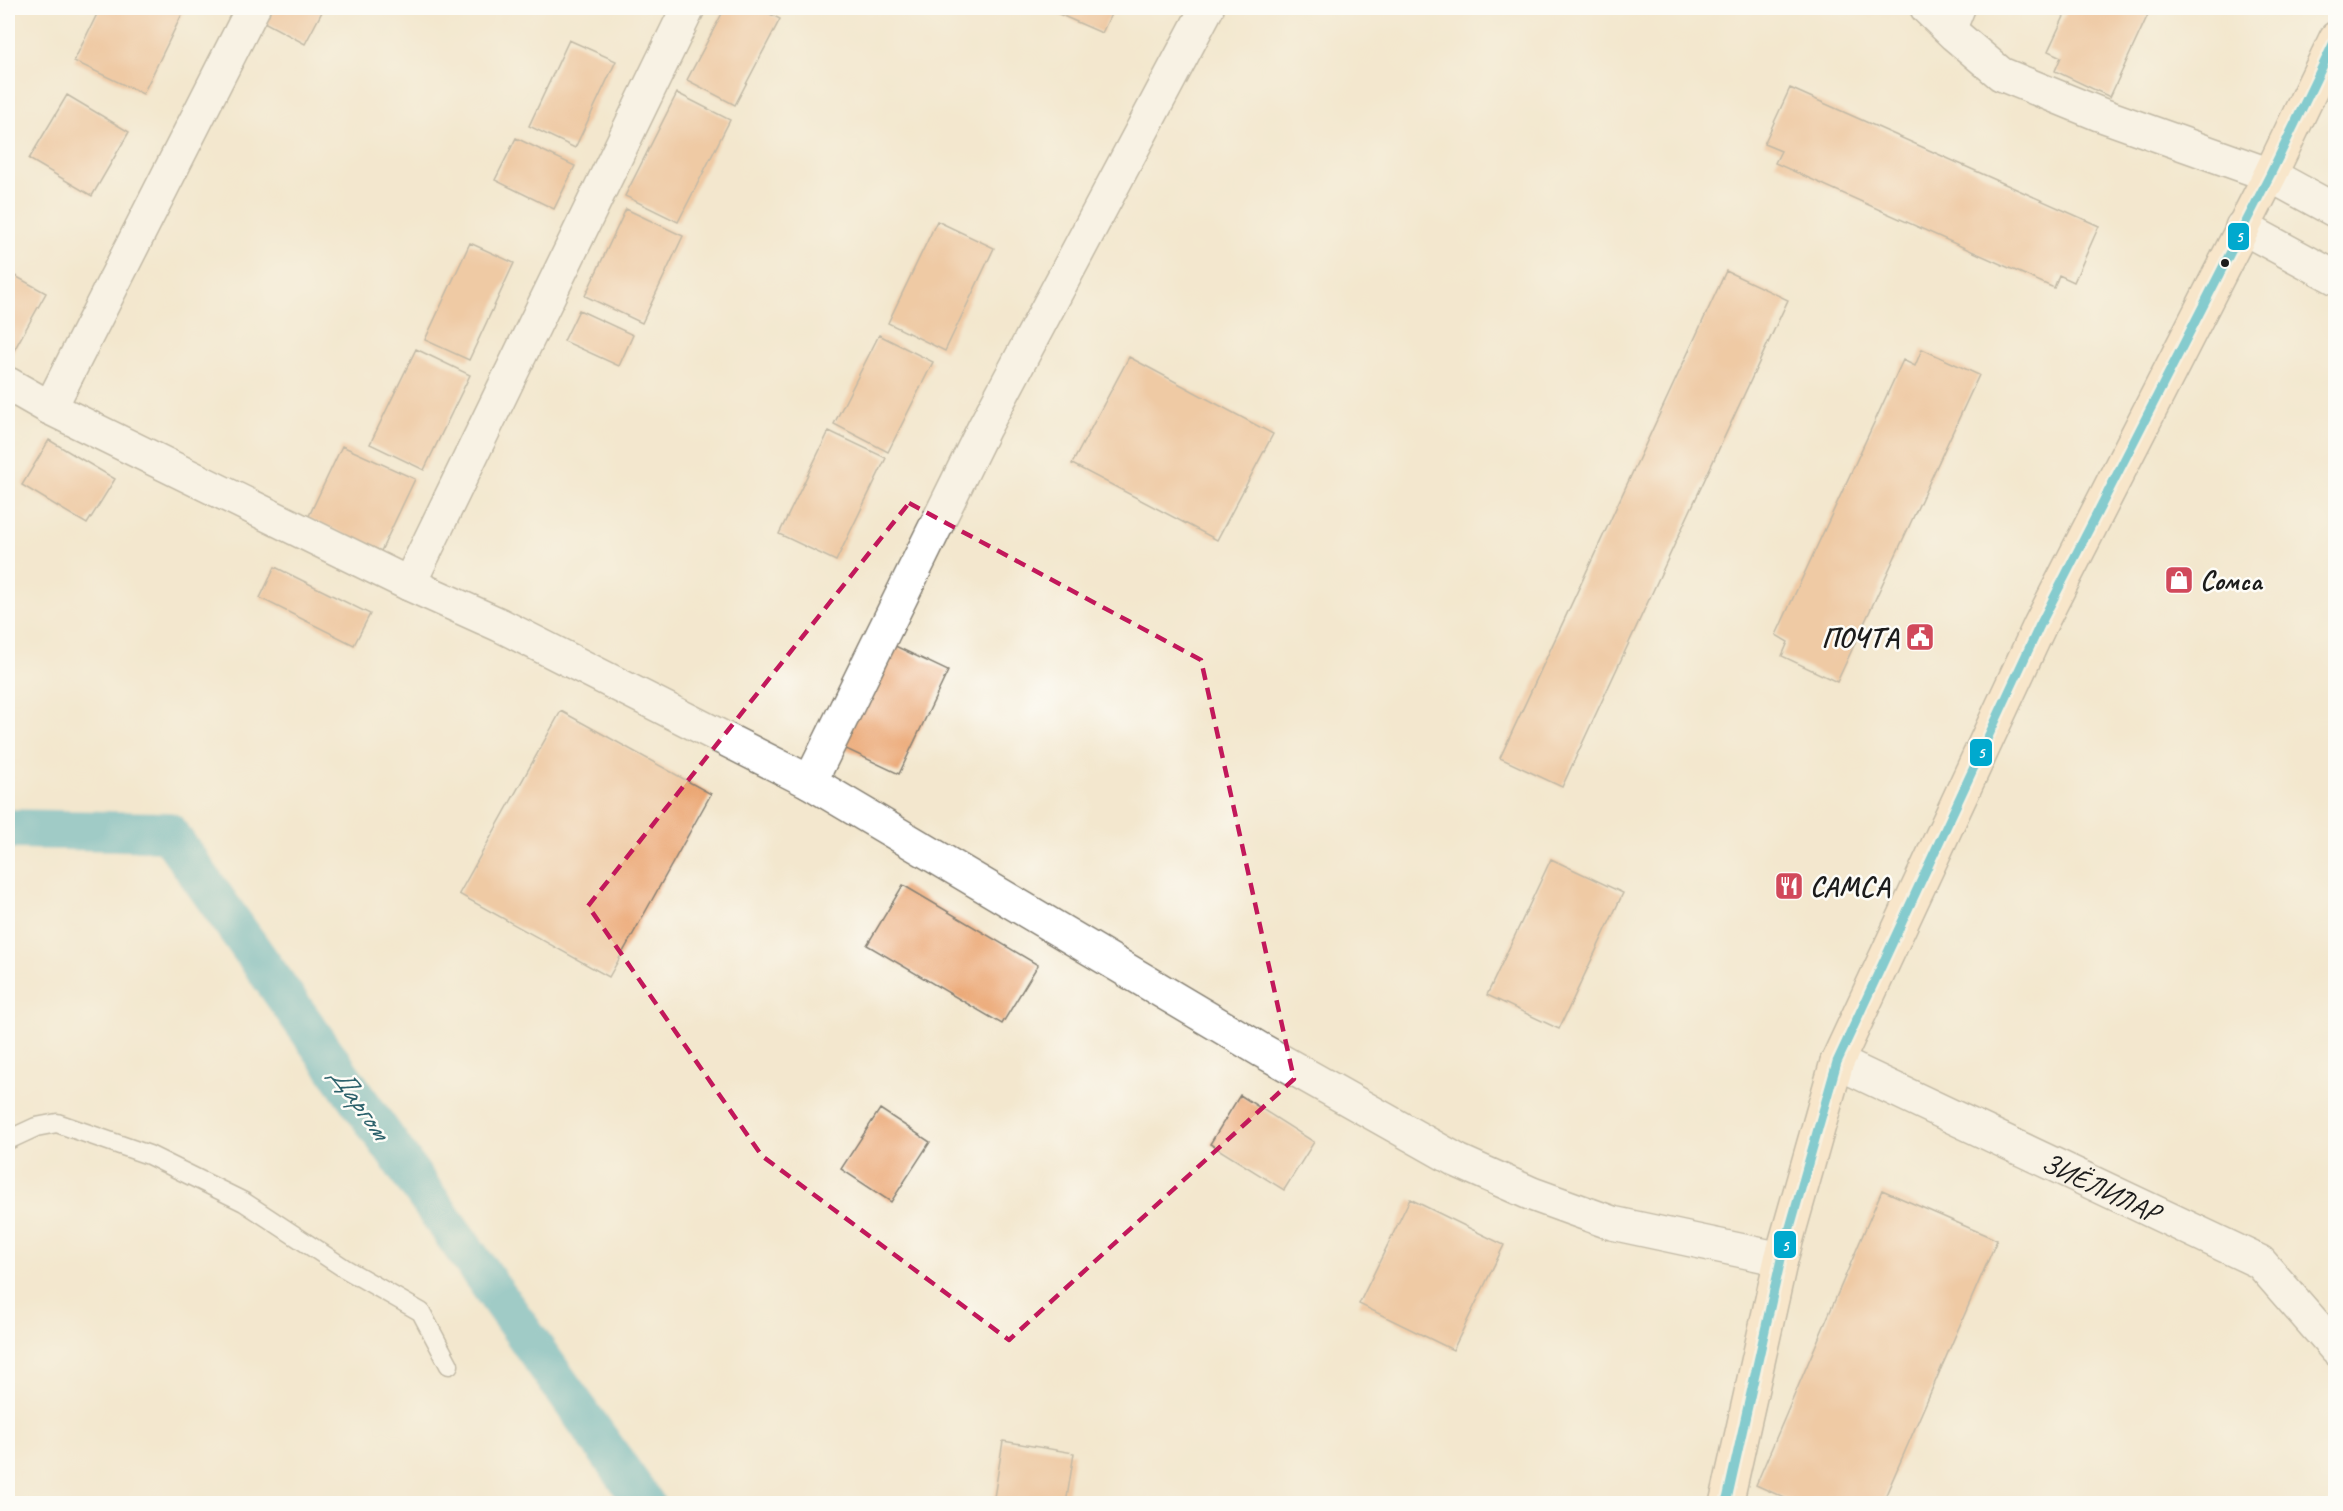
<svg xmlns="http://www.w3.org/2000/svg" width="2343" height="1511" font-family="Caveat,sans-serif">
<rect width="100%" height="100%" fill="#fdfcf7"/>
<filter id="ink" filterUnits="userSpaceOnUse"><feTurbulence type="fractalNoise" baseFrequency=".0167" numOctaves="2"/><feDisplacementMap in="SourceGraphic" scale="12" xChannelSelector="R" yChannelSelector="G"/><feConvolveMatrix kernelMatrix="1 2 1 2 8 2 1 2 1" color-interpolation-filters="sRGB"/></filter>
<filter id="wash" filterUnits="userSpaceOnUse"><feTurbulence type="fractalNoise" baseFrequency=".008" numOctaves="4" result="noise"/><feDisplacementMap in="SourceGraphic" scale="24" xChannelSelector="R" yChannelSelector="G"/><feGaussianBlur stdDeviation="1.35" result="paint"/><feColorMatrix in="noise" values="0 0 0 0 0 0 0 0 0 0 0 0 0 0 0 0 0 1.4 0 .05"/><feComposite in="paint" operator="in"/></filter>
<g filter="url(#wash)">
<rect width="100%" height="100%" fill="#f3e7ce"/>
<g fill="none" stroke-linecap="round" stroke-linejoin="round">
<path stroke="#3ea9bd" stroke-width="40" d="M8,829L168,832L645,1504"/>
</g>
<g id="blocks">
<path fill="#eba672" d="M100,8H185L143,94L74,61Z
M252,8H324L305,44L249,14Z
M725,8H758L780,19L735,105L687,80Z
M1045,8H1114L1102,33Z
M2068,8H2151L2110,97L2055,71L2061,57L2048,51Z
M569,40L616,61L575,148L529,126Z
M1790,88L2099,226L2074,282L2059,275L2054,288L1775,163L1781,151L1764,144Z
M677,93L730,120L678,222L625,196Z
M67,95L129,132L92,196L29,159Z
M516,138L575,166L554,209L495,180Z
M626,209L683,236L642,323L585,296Z
M937,221L994,248L945,351L888,323Z
M470,243L514,263L469,360L425,340Z
M1726,271L1788,300L1562,787L1500,758Z
M8,272L46,293L8,361Z
M579,310L633,335L619,366L564,341Z
M879,335L933,362L888,452L834,424Z
M416,349L470,375L424,470L370,444Z
M1922,349L1979,375L1837,682L1782,656L1788,642L1776,635L1903,360L1915,366Z
M1129,357L1273,434L1217,540L1072,464Z
M829,431L886,458L836,561L779,534Z
M49,440L115,479L87,524L22,485Z
M342,446L415,479L381,551L308,518Z
M8,476L13,480L8,489Z
M275,567L370,614L354,645L260,598Z
M891,644L948,671L899,774L842,747Z
M561,711L711,794L609,977L459,894Z
M1551,859L1623,893L1559,1029L1487,995Z
M903,885L1038,965L1002,1024L867,945Z
M1240,1095L1314,1142L1284,1190L1210,1144Z
M880,1109L930,1142L891,1202L841,1169Z
M1882,1190L1997,1240L1882,1504H1798L1756,1485Z
M1410,1199L1504,1245L1453,1350L1359,1304Z
M1003,1441L1074,1453L1066,1504H993Z"/>
</g>
</g>
<g filter="url(#ink)">
<use href="#blocks" fill-opacity="0" stroke="#888275" stroke-width="1.5"/>
<g fill="none" stroke-linecap="round" stroke-linejoin="round">
<g stroke="#888275" stroke-width="21">
<path id="service" d="M1955,35L1966,8
M8,1140L36,1127L57,1123L149,1155L244,1202L344,1268L421,1312L449,1365"/>
</g>
<g stroke="#888275" stroke-width="36">
<g id="minor">
<path d="M1207,8L984,428L810,782L1261,1050L1458,1161L1532,1194L1612,1223L1781,1259"/>
<path d="M1927,8L1955,35L2001,74L2099,114L2270,175"/>
<path d="M8,384L50,408L253,8"/>
<path d="M50,408L409,584L500,625L810,782"/>
<path d="M409,584L688,8"/>
<path id="s1" d="M1837,1062L2260,1262L2336,1349"/>
</g>
</g>
<g stroke="#888275" stroke-width="36">
<path id="tertiary" d="M2270,175L2336,211
M2242,227L2336,278"/>
</g>
<g stroke="#888275" stroke-width="36">
<path id="secondary" d="M1726,1504L1781,1259L1837,1062L2040,625L2270,175L2336,38"/>
</g>
<use href="#service" stroke="#fff" stroke-width="18"/>
<use href="#minor" stroke="#fff" stroke-width="33"/>
<use href="#tertiary" stroke="#fff" stroke-width="33"/>
<use href="#secondary" stroke="#ffe4c6" stroke-width="33"/>
<g stroke="#fdfcf7" stroke-width="14">
<path id="bus-1" d="M1726,1504L1781,1259L1837,1062L2040,625L2270,175L2336,38"/>
</g>
<use href="#bus-1" stroke="#00a9ce" stroke-width="9"/>
</g>
</g>
<path d="M0 0H2343V1511H0ZM909,503L1201,660L1294,1079L1009,1340L762,1156L588,906Z" fill="#f3e7ce" fill-opacity=".55" fill-rule="evenodd"/>
<path fill="none" stroke="#c2185b" stroke-width="4.5" stroke-dasharray="12 8" stroke-linejoin="round" d="M909,503L1201,660L1294,1079L1009,1340L762,1156L588,906Z"/>
<defs>
<g id="shop-square" transform="scale(1.5)"><rect x="-9" y="-9" width="18" height="18" rx="4" fill="#d1495b" stroke="#fdfcf7"/><path d="M-5-2.5h2.3a2.7 3.5 0 0 1 5.4 0H5L5.5 6h-11ZM-1.5-2.5h3a1.5 2.3 0 0 0-3 0Z" fill="#fff"/></g>
<g id="civic-square" transform="scale(1.5)"><rect x="-9" y="-9" width="18" height="18" rx="4" fill="#d1495b" stroke="#fdfcf7"/><path d="M-.6-6.5H3V-4.5H.6V-3L4-1V1h2V6H-6V1h2V-1L-.6-3ZM-1.2 2.5V6h2.4V2.5Z" fill="#fff"/></g>
<g id="restaurant-square" transform="scale(1.5)"><rect x="-9" y="-9" width="18" height="18" rx="4" fill="#d1495b" stroke="#fdfcf7"/><path d="M-5-6h1v4h1v-4h1v4h1v-4h1v5L-1.5 .5V6h-2V.5L-5-1ZM5-6V6H3V1.5H1.5Q1.5-4 5-6Z" fill="#fff"/></g>
</defs>
<g fill-rule="evenodd">
<use href="#shop-square" x="2179" y="580"/>
<use href="#civic-square" x="1920" y="637"/>
<use href="#restaurant-square" x="1789" y="886"/>
</g>
<circle fill="#1c1c1c" stroke="#fdfcf7" stroke-width="2" cx="2225" cy="263" r="5"/>
<g text-anchor="middle" dominant-baseline="central" stroke-width="5" stroke-linejoin="round" paint-order="stroke">
<g font-size="28" font-weight="bold" fill="#1c1c1c" stroke="#fdfcf7" text-anchor="start">
<text x="2200" y="580">Сомса</text>
<text x="1899" y="637" text-anchor="end">ПОЧТА</text>
<text x="1810" y="886">САМСА</text>
</g>
<g font-size="28" fill="#1c1c1c" stroke="#fdfcf7">
<text stroke="none"><textPath href="#s1" startOffset="292">ЗИЁЛИЛАР</textPath></text>
</g>
<g font-size="30" font-style="italic" fill="#2d626c" stroke="#fdfcf7">
<text transform="translate(360 1102) rotate(55)">Даргом</text>
</g>
</g>
<g stroke="#fdfcf7" stroke-width="2">
<rect x="2227" y="222" width="23" height="29" rx="6" fill="#00a9ce"/>
<rect x="1969" y="738" width="24" height="29" rx="6" fill="#00a9ce"/>
<rect x="1773" y="1230" width="24" height="29" rx="6" fill="#00a9ce"/>
</g>
<g font-size="16" text-anchor="middle" font-weight="bold" fill="#fff">
<text x="2239" y="242">5</text>
<text x="1981" y="758">5</text>
<text x="1785" y="1251">5</text>
</g>
<rect width="2343" height="1511" fill="none" stroke="#fdfcf7" stroke-width="30"/>
</svg>
